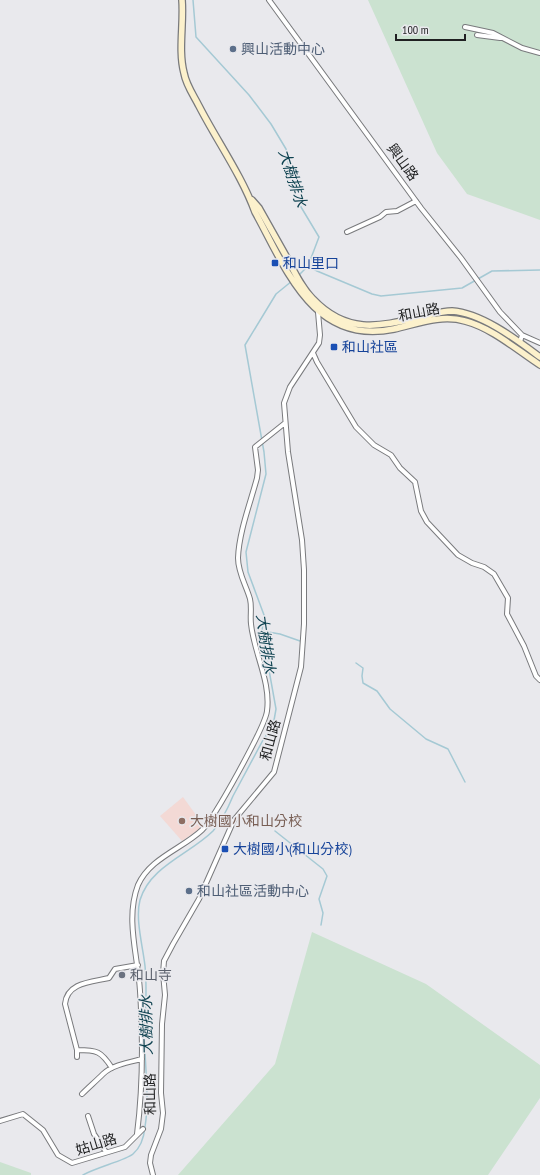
<svg xmlns="http://www.w3.org/2000/svg" width="540" height="1175" font-family="'PT Sans Narrow','Noto Sans TC',sans-serif">
<rect width="100%" height="100%" fill="#e9e9ed"/>
<path fill="#f3d9d5" d="M183,797L204,826L182,841L160,816Z"/>
<path fill="#cbe2d0" d="M368,0H540V220L467,194L437,153Z
M312,932L426,984L540,1065V1098L488,1175H178L275,1064Z
M0,1162L31,1173V1175H0Z"/>
<g fill="none" stroke-linecap="round" stroke-linejoin="round">
<path stroke="#a5c9d4" stroke-width="1.5" d="M193,0L196,37L249,95L271,124L286,149L292,186L298,202L319,237L308,266L298,276
M308,266L317,271L372,294L381,296L462,288L492,271L540,270
M262,631L280,634L300,641
M356,663L363,668L362,676L363,683L377,691L390,709L426,739L448,749L465,782
M275,831L323,869L327,876L319,899L323,913L321,925
M83,1175C95,1168 126,1160 133,1154C140,1148 144,1137 145,1127C149,1102 146,1077 145,1051C144,1023 148,995 145,966C143,947 135,919 140,900C150,866 190,854 213,831C222,821 228,808 233,796L263,740L273,726L276,709L262,631L264,615L248,572L246,552L266,474L264,452L245,345L276,294L292,281"/>
<g stroke="#797a7d" stroke-width="6">
<path id="street" d="M269,0L421,208L461,258L500,312L522,335L520,342
M465,27L493,33L522,48L540,53
M477,35L500,38
M347,232L380,217L386,212L397,211L416,201
M522,335L540,343
M313,353L317,362L356,427L374,445L391,455L400,468L415,482L421,511L427,522L458,555L472,563L484,567L494,574L508,598L507,614L524,646L536,676L540,680
M77,1050C97,1050 101,1051 112,1068
M77,1057V1050L65,1004C67,982 92,982 109,978L115,969L138,965
M82,1094C89,1087 96,1081 103,1074C112,1065 130,1062 142,1059
M88,1116L94,1134L106,1152
M0,1121L23,1114L43,1130L58,1155L72,1163L125,1147L143,1129
M137,1134C143,1087 143,1038 140,991C138,956 125,919 138,885C150,858 182,849 202,830C214,819 265,727 267,711C271,682 254,653 251,624C250,616 252,607 250,599C246,585 238,573 238,558C239,532 250,504 257,478L258,470L255,447L285,423
M153,1175L150,1163L151,1155L161,1129L163,1113L161,1093L162,1024L165,995L163,973L164,961L173,944L199,899L234,820L274,772L301,667L304,624V570L302,540L288,452L284,403L290,387L319,343L320,335L318,312L321,309"/>
</g>
<g stroke="#797a7d" stroke-width="8">
<path id="secondary" d="M182,0C184,24 178,50 184,73C186,85 194,96 199,106C217,141 242,176 255,212C286,268 313,346 394,329C417,324 441,314 465,321C492,328 517,350 540,365
M252,200L259,208C268,224 277,240 286,256C294,271 301,287 313,299C346,334 378,327 420,317C430,315 441,311 452,311C482,313 517,340 540,357"/>
</g>
<use href="#street" stroke="#fff" stroke-width="4"/>
<use href="#secondary" stroke="#fcf1cc" stroke-width="5.5"/>
</g>
<g fill="#5c6f8a" stroke="#e9e9ed" stroke-width="1.5">
<circle cx="233" cy="49" r="4"/>
<circle cx="189" cy="891" r="4"/>
</g>
<g fill="#1a4fb4" stroke="#e9e9ed" stroke-width="1.5">
<rect x="271" y="259" width="8" height="8" rx="2"/>
<rect x="330" y="343" width="8" height="8" rx="2"/>
<rect x="221" y="845" width="8" height="8" rx="2"/>
</g>
<circle fill="#8d6e63" stroke="#e9e9ed" stroke-width="1.5" cx="182" cy="821" r="4"/>
<circle fill="#6b7280" stroke="#e9e9ed" stroke-width="1.5" cx="122" cy="975" r="4"/>
<g text-anchor="middle" dominant-baseline="central" stroke-width="3" stroke-linejoin="round" paint-order="stroke">
<g font-size="14" fill="#4e5e75" stroke="#e9e9ed" text-anchor="start">
<text x="241" y="49">興山活動中心</text>
<text x="197" y="891">和山社區活動中心</text>
</g>
<g font-size="14" fill="#1f2021" stroke="#e9e9ed">
<text transform="translate(403 162) rotate(54)">興山路</text>
<text transform="translate(419 312) rotate(-11)">和山路</text>
<text transform="translate(270 740) rotate(-75)">和山路</text>
<text transform="translate(150 1094) rotate(-91)">和山路</text>
<text transform="translate(96 1144) rotate(-17)">姑山路</text>
</g>
<g font-size="14" fill="#164399" stroke="#e9e9ed" text-anchor="start">
<text x="283" y="263">和山里口</text>
<text x="342" y="347">和山社區</text>
<text x="233" y="849">大樹國小(和山分校)</text>
</g>
<g font-size="14" fill="#785e54" stroke="#e9e9ed" text-anchor="start">
<text x="190" y="821">大樹國小和山分校</text>
</g>
<g font-size="14" fill="#5b616d" stroke="#e9e9ed" text-anchor="start">
<text x="130" y="975">和山寺</text>
</g>
<g font-size="15" font-style="italic" fill="#0e4250" stroke="#e9e9ed">
<text transform="translate(293 178) rotate(72)">大樹排水</text>
<text transform="translate(266 644) rotate(82)">大樹排水</text>
<text transform="translate(146 1025) rotate(-91)">大樹排水</text>
</g>
</g>
<path d="M396 34v6h69v-6" fill="none" stroke="#1f2021" stroke-width="2"/>
<text x="402" y="34" font-size="12" fill="#1f2021" stroke="#e9e9ed" stroke-width="3" paint-order="stroke">100 m</text>
</svg>
